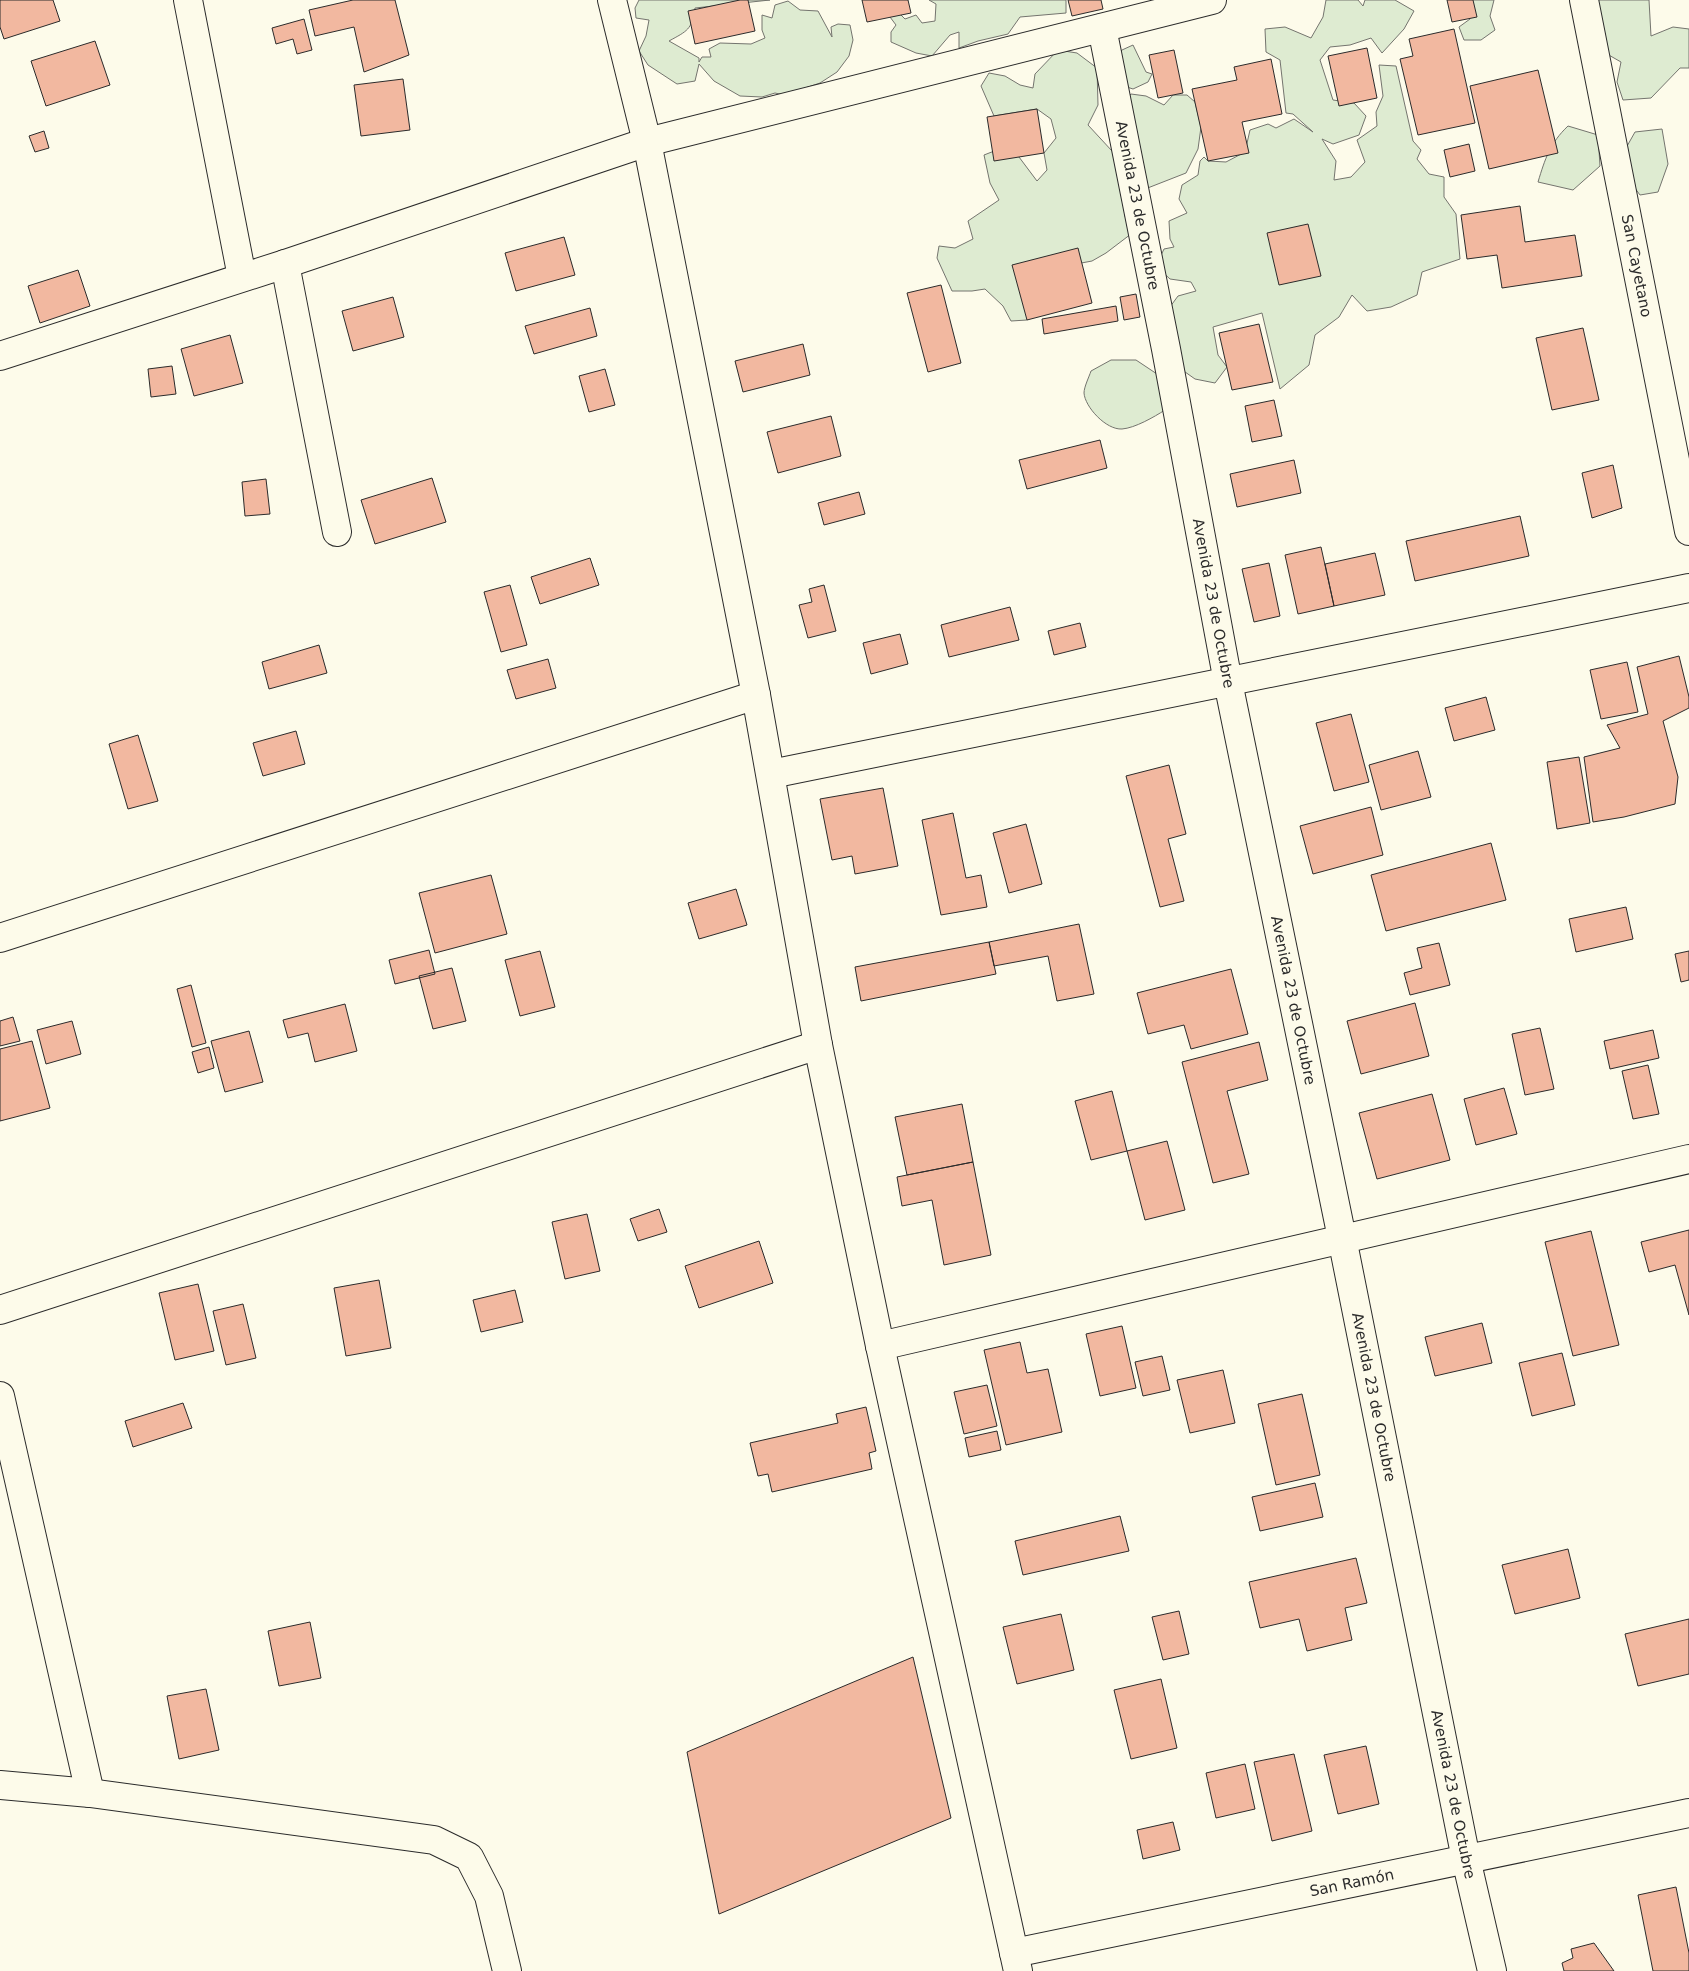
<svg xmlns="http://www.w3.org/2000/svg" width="1689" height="1971" font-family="'DejaVu Sans',sans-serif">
<rect width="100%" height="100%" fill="#fdfbea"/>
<path fill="#deebd1" stroke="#74746e" d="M639,0H770L695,8C692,30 687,31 669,41L699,58V62L702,57H711L709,49L720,43L751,44L765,38L762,30V15L772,18L775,5L788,1L800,10L818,11L832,37L831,27L838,24L850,25L853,40L849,56L837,72L820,83L784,95L775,93L762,97L740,96L714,81L699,64L695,81L677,84L648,65L639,51L646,36L649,20L636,18L635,8Z
M929,0H1066V13L1020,17L1008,34L978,41L959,48V32L950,35L932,56L916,53L891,42V32L896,25L890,17L897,11L905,19L916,15L922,23L935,21L936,4Z
M1326,0H1358L1363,6L1365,0H1395L1414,11L1404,29L1382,53L1371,38L1350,45L1330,47L1320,60L1333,100L1354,103L1366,116L1359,135L1333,144L1322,139L1336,161L1334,180L1351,177L1365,162L1357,140L1377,126L1376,112L1383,96L1379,65L1396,66L1413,141L1421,150L1417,159L1429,174L1444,177V197L1456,214L1460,259L1422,272L1417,295L1391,307L1367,311L1352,295L1339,317L1315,335L1309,365L1280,389L1262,313L1213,327L1218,355L1227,367L1215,383L1195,379L1178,367L1167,311L1178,296L1196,291L1191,282L1170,279L1156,266L1164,249L1174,247L1170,239L1169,221L1187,213L1179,199L1182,185L1198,175L1200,161L1204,157L1208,161L1226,162L1245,152L1250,130L1268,124L1276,128L1294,119L1313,132L1293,114L1286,113L1280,60L1266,52L1265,29L1285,27L1311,38L1323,17Z
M1467,0H1494L1490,16L1495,30L1481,40H1464L1459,27L1470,19Z
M1592,0H1649L1651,36L1673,27L1689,29V68H1680L1651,98L1623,100L1617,82L1621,62L1607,54Z
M1133,45L1146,72L1152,74L1148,82L1133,89L1112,82V60L1122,50Z
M1058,50L1077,53L1097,68L1098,105L1088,125L1112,151L1128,159L1118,108L1131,94L1146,96L1164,105L1173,95H1187L1195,102L1201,127L1198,149L1186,173L1140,191L1126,201L1125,216L1131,234L1106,253L1092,261L1060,267L1038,298L1027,320L1011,321L1003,306L985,289L972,291H952L937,258L939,246L955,248L973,239L968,221L999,200L990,183L984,155L1002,148L1019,157L1037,181L1047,170L1044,153L1056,138L1051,119L1037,109L994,116L981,86L989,73L1005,76L1020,85L1033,88L1035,74Z
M1568,126L1598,135L1600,166L1573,190L1538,182C1545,159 1550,143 1568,126Z
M1662,129L1668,164L1658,192L1640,195L1617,164L1635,132Z
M1111,360H1136L1163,378L1165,410C1154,417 1135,428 1122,429C1106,430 1085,407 1084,393C1084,387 1089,377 1091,371Z"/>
<path fill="#f2b8a0" stroke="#2b2b2b" d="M0,0H53L60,21L4,39L0,27Z
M353,0H395L409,55L364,72L354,27L315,36L309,10Z
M740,0H748L755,31L695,44L688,11Z
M862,0H908L911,13L867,22Z
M1068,0H1101L1103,9L1072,16Z
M1447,0H1473L1477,17L1452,22Z
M304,19L312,50L297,54L293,39L276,44L272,28Z
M1454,29L1475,123L1418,135L1400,59L1413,56L1409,39Z
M95,41L110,85L46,106L31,61Z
M1367,48L1377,98L1339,106L1328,56Z
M1174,50L1183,93L1158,98L1149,55Z
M1271,59L1282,114L1242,122L1249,153L1208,161L1192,89L1237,80L1234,67Z
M1538,70L1558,153L1489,169L1470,86Z
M403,79L410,130L361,136L354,85Z
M1037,109L1044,153L994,161L987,117Z
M44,131L49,148L35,152L29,136Z
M1469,144L1475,171L1450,177L1444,150Z
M1520,206L1525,242L1575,235L1582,276L1502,288L1497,255L1467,259L1461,215Z
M1308,224L1321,276L1279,285L1267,233Z
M564,237L575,275L516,291L505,253Z
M1078,248L1092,303L1027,320L1012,265Z
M78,270L90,306L40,323L28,286Z
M941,285L961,363L928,372L907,293Z
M1136,294L1140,317L1124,320L1120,297Z
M393,297L404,337L353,351L342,311Z
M1116,306L1118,321L1044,334L1042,319Z
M590,308L597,336L534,354L525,326Z
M1259,324L1273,382L1232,390L1219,333Z
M1583,328L1599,400L1552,410L1536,338Z
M230,335L243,383L194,396L181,349Z
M803,344L810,375L743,392L735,361Z
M172,366L176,394L151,397L148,369Z
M605,369L615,405L589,412L579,376Z
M1274,400L1282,436L1252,442L1245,406Z
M831,416L841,456L778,473L767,432Z
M1100,440L1107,468L1027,489L1019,460Z
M1294,460L1301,493L1237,507L1230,474Z
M1613,465L1622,508L1592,518L1582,473Z
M432,478L446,522L375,544L361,500Z
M266,479L270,514L245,516L242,482Z
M859,492L865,514L824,525L818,503Z
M1520,516L1529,556L1415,581L1406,541Z
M1321,547L1334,606L1298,614L1285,555Z
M1375,553L1385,595L1334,606L1325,564Z
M590,558L599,585L540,604L531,577Z
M1269,563L1280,616L1254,622L1242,569Z
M510,585L527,645L501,652L484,592Z
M824,585L836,631L808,638L799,605L812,602L809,589Z
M1010,607L1019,640L949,657L941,625Z
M1080,623L1086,647L1054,655L1048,631Z
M900,634L908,664L871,674L863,643Z
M319,645L327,673L269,689L262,662Z
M1679,656L1689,697V708L1663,721L1678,777L1675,804L1624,817L1593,822L1584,757L1620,748L1607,725L1648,714L1637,667Z
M548,659L556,688L516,699L507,670Z
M1627,662L1638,712L1601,719L1590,670Z
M1486,697L1495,730L1454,741L1445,708Z
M1351,714L1369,782L1334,791L1316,723Z
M296,731L305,764L263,776L253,743Z
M138,735L158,801L128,809L109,744Z
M1418,751L1431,797L1381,810L1369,765Z
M1579,757L1590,823L1557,829L1547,762Z
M1169,765L1186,834L1168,839L1184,901L1160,907L1126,776Z
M883,788L898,866L855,874L852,856L832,860L820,799Z
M1371,807L1383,855L1313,874L1300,826Z
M953,813L966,878L981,875L987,907L941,915L922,820Z
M1026,824L1042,884L1009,893L993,833Z
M1491,843L1506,900L1386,931L1371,875Z
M491,875L507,934L435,953L419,893Z
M736,889L747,925L699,939L688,903Z
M1626,907L1633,939L1576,952L1569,919Z
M1079,924L1094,994L1057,1001L1048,956L994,966L989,942Z
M989,942L996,974L861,1001L855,967Z
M1439,943L1450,985L1410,995L1404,973L1422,968L1417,948Z
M429,950L435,974L395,984L389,960Z
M540,951L555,1007L520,1016L505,960Z
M1689,951V980L1681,982L1675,954Z
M452,968L466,1021L433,1029L419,976Z
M1231,969L1248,1034L1191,1049L1184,1025L1148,1034L1137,993Z
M191,985L206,1043L192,1047L177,989Z
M1415,1003L1429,1056L1361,1074L1347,1021Z
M345,1004L357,1051L315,1062L308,1033L288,1038L283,1020Z
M13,1017L20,1041L0,1046V1021Z
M72,1021L81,1054L46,1064L37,1030Z
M1540,1028L1554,1089L1525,1095L1512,1034Z
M1653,1030L1659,1058L1610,1069L1604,1041Z
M249,1031L263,1082L225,1092L211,1041Z
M32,1041L50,1108L0,1121V1049Z
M1259,1042L1268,1080L1227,1091L1249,1174L1213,1183L1182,1062Z
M209,1047L214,1068L198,1073L192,1052Z
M1648,1065L1659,1114L1633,1119L1622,1071Z
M1504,1088L1517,1134L1476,1145L1464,1099Z
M1112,1091L1127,1151L1091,1160L1075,1101Z
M1432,1094L1450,1160L1377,1179L1359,1113Z
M962,1104L973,1162L907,1175L895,1117Z
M1167,1141L1185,1210L1145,1220L1127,1151Z
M973,1162L991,1255L944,1265L932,1200L902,1206L897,1177Z
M659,1209L667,1232L638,1241L630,1219Z
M587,1214L600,1271L565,1279L552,1222Z
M1689,1230V1315L1675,1265L1649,1272L1641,1242Z
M1591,1231L1619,1345L1573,1356L1545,1242Z
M759,1241L773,1283L699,1308L685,1266Z
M379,1280L391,1348L346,1356L334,1288Z
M198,1284L214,1351L175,1360L159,1293Z
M515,1290L523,1322L481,1332L473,1300Z
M243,1304L256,1358L226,1365L213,1311Z
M1482,1323L1492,1363L1435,1376L1425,1337Z
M1122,1326L1136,1388L1100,1396L1086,1334Z
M1020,1342L1027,1373L1048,1369L1062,1432L1006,1445L984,1350Z
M1562,1353L1575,1405L1532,1416L1519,1363Z
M1162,1356L1170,1390L1143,1396L1135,1362Z
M1223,1370L1235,1423L1190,1433L1177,1380Z
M987,1385L997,1426L964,1434L954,1392Z
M1302,1394L1320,1475L1276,1485L1258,1404Z
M183,1403L192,1428L133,1447L125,1421Z
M866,1407L876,1451L869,1453L872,1469L772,1492L768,1474L758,1476L750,1443L838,1423L836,1414Z
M997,1431L1001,1450L969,1457L965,1438Z
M1315,1483L1323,1517L1260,1531L1252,1497Z
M1120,1516L1129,1551L1023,1575L1015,1541Z
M1568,1549L1580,1598L1515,1614L1502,1565Z
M1356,1558L1367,1603L1345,1608L1352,1640L1307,1651L1299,1619L1260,1628L1249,1582Z
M1179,1611L1189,1654L1163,1660L1152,1617Z
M1061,1614L1074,1670L1017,1684L1003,1627Z
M1689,1619V1674L1638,1686L1625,1634Z
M310,1622L321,1678L279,1686L268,1631Z
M913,1657L951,1818L719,1914L687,1752Z
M1161,1679L1177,1748L1131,1759L1114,1690Z
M206,1689L219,1750L179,1759L167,1696Z
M1366,1746L1379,1804L1338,1814L1324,1755Z
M1294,1754L1312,1831L1272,1841L1254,1762Z
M1245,1764L1255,1809L1216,1818L1206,1773Z
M1173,1822L1180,1850L1143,1859L1137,1830Z
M1676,1887L1689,1953V1971H1653L1638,1895Z
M1594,1943L1614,1971H1564L1562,1963L1573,1958L1571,1949Z"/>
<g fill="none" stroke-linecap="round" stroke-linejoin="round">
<g stroke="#2b2b2b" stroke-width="30">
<g id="minor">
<path d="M188,0L242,277"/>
<path d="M612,0L647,142L756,695L818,1045L880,1346L1018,1971"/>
<path id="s1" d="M1584,0L1689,531"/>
<path id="s2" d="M1102,28L1166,349L1228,682L1342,1238L1466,1859L1492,1971"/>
<path d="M285,264L337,532"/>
<path d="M0,356L285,264L647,142L1212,0"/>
<path d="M771,774L1689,588"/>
<path d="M0,938L756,695"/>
<path d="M0,1310L818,1045"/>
<path d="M880,1346L1689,1159"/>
<path d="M0,1396L90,1793"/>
<path d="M0,1785L90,1793L434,1840L469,1857L489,1896L507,1971"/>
<path id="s3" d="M1014,1953L1689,1813"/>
</g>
</g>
<use href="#minor" stroke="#fdfbea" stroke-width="28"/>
</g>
<g text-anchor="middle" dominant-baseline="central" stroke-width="4" stroke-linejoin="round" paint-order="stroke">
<g font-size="15" fill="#2b2b2b" stroke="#fdfbea">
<text stroke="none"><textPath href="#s2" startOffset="181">Avenida 23 de Octubre</textPath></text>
<text stroke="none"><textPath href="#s1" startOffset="271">San Cayetano</textPath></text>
<text stroke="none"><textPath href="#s2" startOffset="586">Avenida 23 de Octubre</textPath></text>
<text stroke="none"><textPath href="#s2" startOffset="991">Avenida 23 de Octubre</textPath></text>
<text stroke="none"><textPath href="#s2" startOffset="1396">Avenida 23 de Octubre</textPath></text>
<text stroke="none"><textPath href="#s2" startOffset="1801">Avenida 23 de Octubre</textPath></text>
<text stroke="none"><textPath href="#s3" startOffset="345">San Ramón</textPath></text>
</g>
</g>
</svg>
